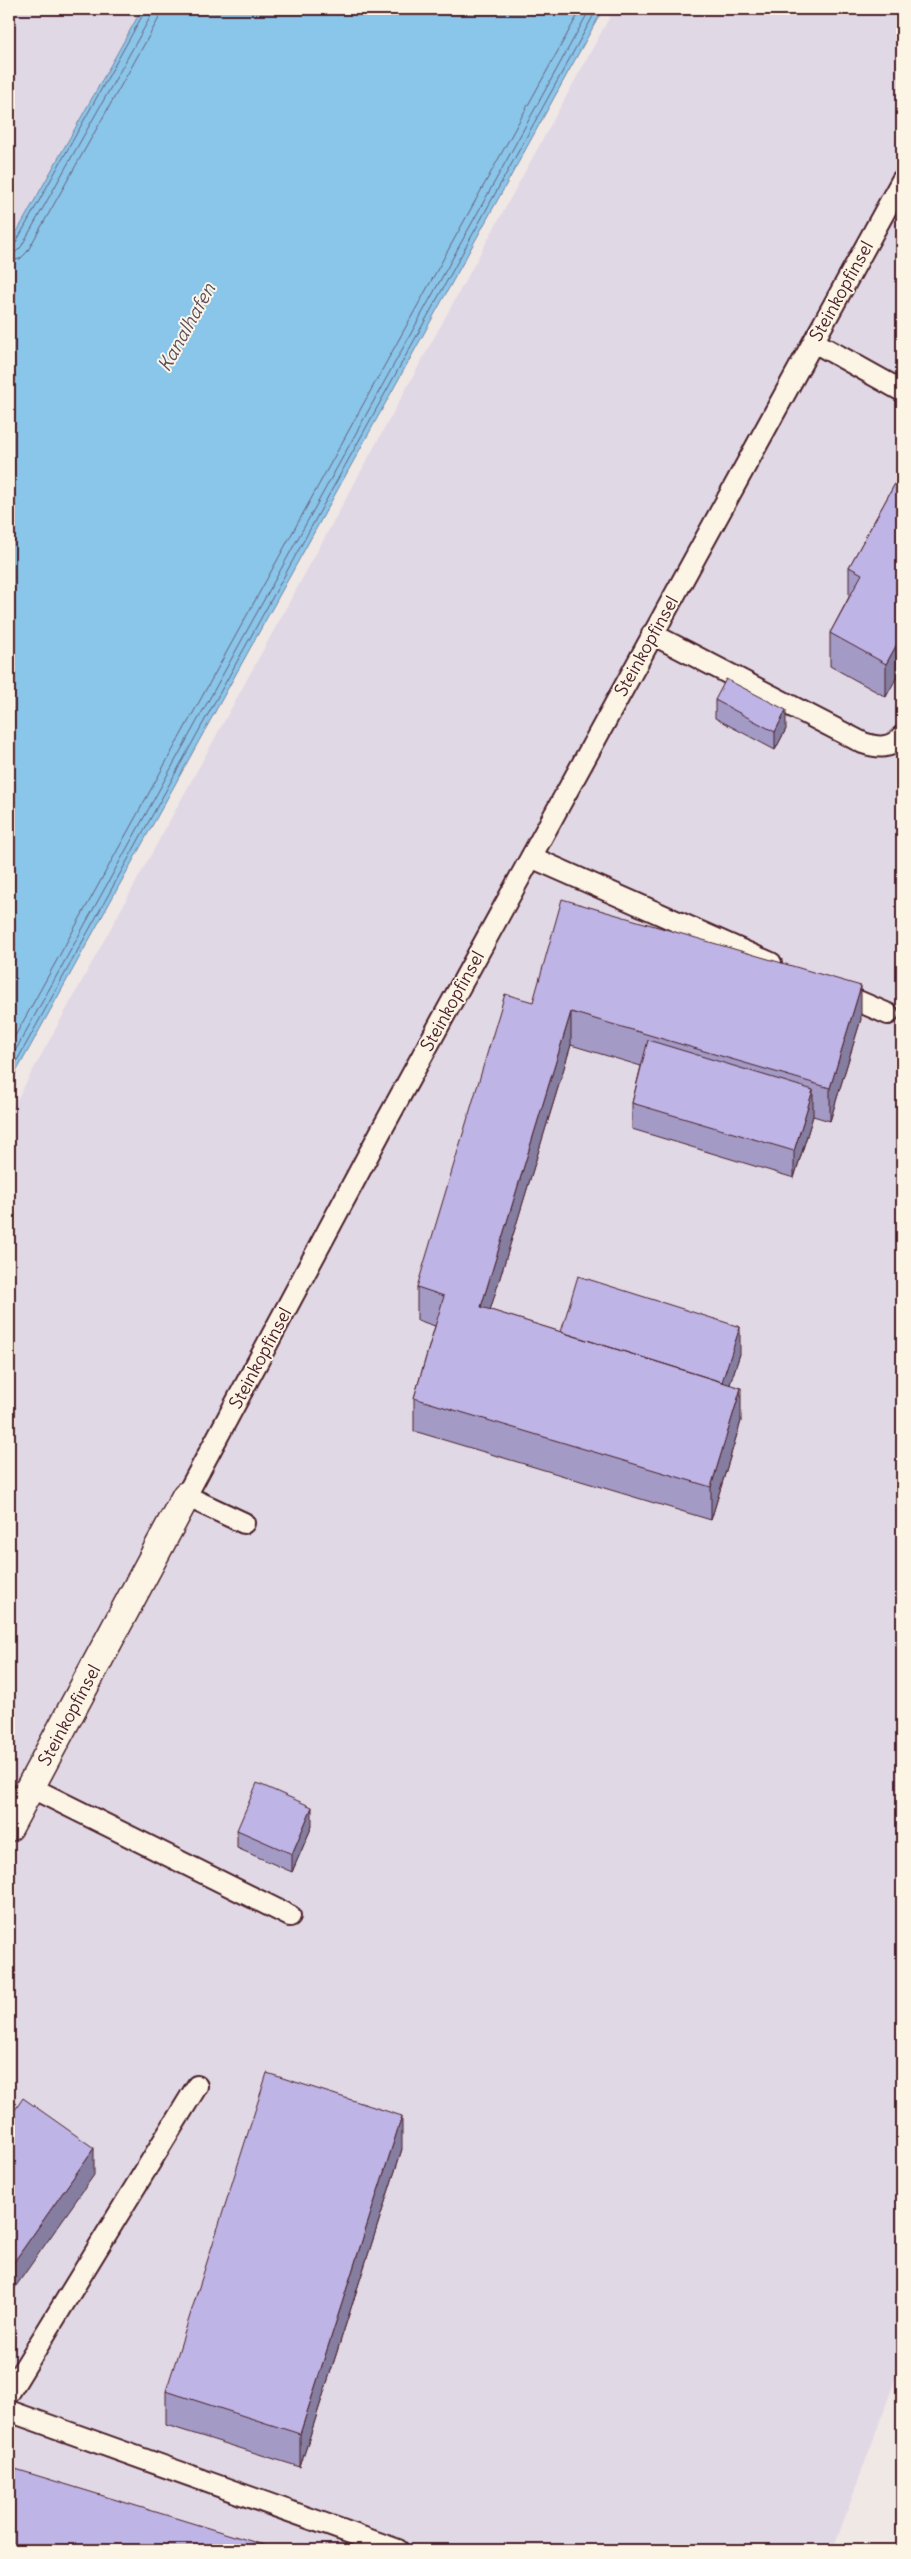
<svg xmlns="http://www.w3.org/2000/svg" width="911" height="2559" font-family="Delius,sans-serif">
<rect width="100%" height="100%" fill="#f0e8e5"/>
<filter id="ink" filterUnits="userSpaceOnUse"><feTurbulence type="fractalNoise" baseFrequency=".02" numOctaves="2"/><feDisplacementMap in="SourceGraphic" scale="10" xChannelSelector="R" yChannelSelector="G"/><feConvolveMatrix kernelMatrix="1 2 1 2 8 2 1 2 1" color-interpolation-filters="sRGB"/></filter>
<g filter="url(#ink)">
<path fill="#e1d8e5" d="M9,9H142L9,246Z
M614,9H902V2361L833,2550H9V1114Z"/>
<path fill="#8ac5ea" stroke="#70839e" d="M142,9H603L9,1085V246Z"/>
<g fill="none" stroke-linecap="round" stroke-linejoin="round">
<path stroke="#646177" stroke-width="1" d="M9,247L15,244L146,9
M9,254L16,252L21,247L151,16L153,9
M9,261L20,259L27,252L158,20L160,9
M9,1047L581,9
M9,1062L590,9
M9,1075L597,9"/>
<g stroke="#4a1f2b" stroke-width="24">
<path id="lane" d="M814,342L902,391
M652,634L863,743C878,748 891,749 902,736
M531,857L771,963
M837,992L888,1014
M244,1523L186,1496L381,1131L902,180
M30,1787L290,1916
M9,2393L197,2086
M9,2411L398,2550"/>
</g>
<g stroke="#4a1f2b" stroke-width="31">
<path id="street" d="M9,1827L186,1496"/>
</g>
<use href="#lane" stroke="#fcf5e5" stroke-width="20"/>
<use href="#street" stroke="#fcf5e5" stroke-width="28"/>
</g>
<path fill="#a39bc5" stroke="#4a1f2b" d="M902,471L886,697L830,666V633L849,597V567Z
M715,700L786,729L775,750L715,718Z
M533,1002L861,1019L830,1121L813,1116L794,1178L632,1129V1103L641,1066L571,1045L490,1310L561,1332L740,1354L730,1384L741,1421L711,1520L414,1431V1398L435,1326L417,1320V1287Z
M312,1826L292,1872L237,1848V1830Z
M402,2149L300,2467L166,2425V2391Z"/>
<path fill="#857ea0" stroke="#4a1f2b" d="M902,635V668L886,697V664Z
M786,710V729L775,750V732Z
M861,986V1019L830,1121V1088Z
M571,1012V1045L481,1340V1307Z
M813,1090V1116L794,1178V1151Z
M740,1327V1354L720,1414V1387Z
M741,1388V1421L711,1520V1487Z
M312,1807V1826L292,1872V1854Z
M402,2116V2149L300,2467V2434Z
M94,2148V2175L9,2296V2269Z"/>
<path fill="#beb4e5" stroke="#4a1f2b" d="M902,471V635L886,664L830,633L862,574L849,567Z
M726,679L786,710L775,732L715,700Z
M562,899L861,986L830,1088L571,1012L481,1307L741,1388L711,1487L414,1398L444,1296L417,1287L505,994L533,1002Z
M648,1040L813,1090L794,1151L632,1103Z
M578,1276L740,1327L722,1382L561,1332Z
M257,1783L312,1807L292,1854L237,1830Z
M267,2073L402,2116L300,2434L166,2391Z
M23,2098L94,2148L9,2269V2119Z
M9,2467L280,2550H9Z"/>
</g>
<g text-anchor="middle" dominant-baseline="central" stroke-width="4" stroke-linejoin="round" paint-order="stroke">
<g font-size="18" fill="#4a1f2b" stroke="#fcf5e5">
<text transform="translate(841 291) rotate(-61)">Steinkopfinsel</text>
<text transform="translate(646 646) rotate(-61)">Steinkopfinsel</text>
<text transform="translate(452 1001) rotate(-61)">Steinkopfinsel</text>
<text transform="translate(260 1358) rotate(-62)">Steinkopfinsel</text>
<text transform="translate(69 1715) rotate(-62)">Steinkopfinsel</text>
</g>
<g font-size="19" font-style="italic" fill="#5d5164" stroke="#fcf5e5">
<text transform="translate(186 327) rotate(-61)">Kanalhafen</text>
</g>
</g>
<rect width="911" height="2559" fill="none" stroke="#fcf5e5" stroke-width="30"/>
<rect x="15" y="15" width="881" height="2529" fill="none" stroke="#4a1f2b" stroke-width="2" filter="url(#ink)"/>
</svg>
